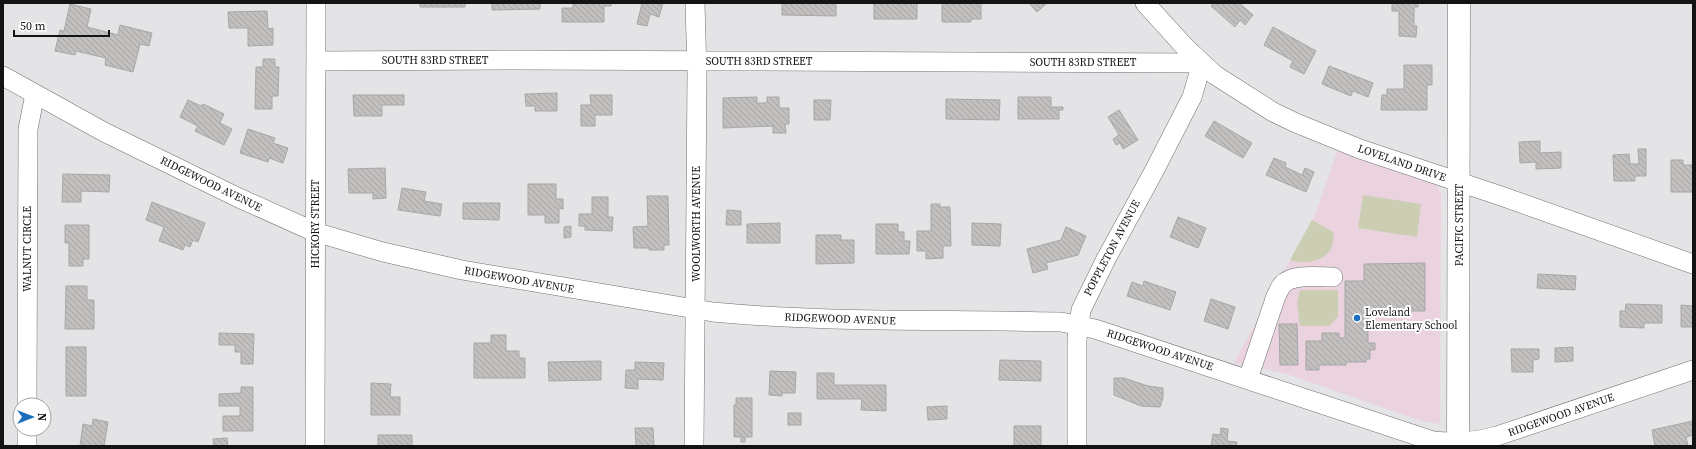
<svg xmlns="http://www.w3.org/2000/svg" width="1696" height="449" font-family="'Source Serif 4',serif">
<defs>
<pattern id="building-back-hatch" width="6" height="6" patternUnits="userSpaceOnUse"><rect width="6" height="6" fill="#c2bfbf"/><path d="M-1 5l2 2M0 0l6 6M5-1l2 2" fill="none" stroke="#a6a3a3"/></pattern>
</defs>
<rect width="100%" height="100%" fill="#e4e3e6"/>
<path fill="#ead3de" d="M1338,149L1435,183L1441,193L1440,424L1422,421L1284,373L1234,363L1315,215Z"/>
<path fill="#cbceb3" d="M1363,195L1421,204L1417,237L1358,228Z
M1312,220L1333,232C1338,257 1311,267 1290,260Z
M1300,290H1338V317L1329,326H1300L1297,303Z"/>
<path fill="url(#building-back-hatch)" stroke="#a9a6a6" d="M420,3H465V7H420Z
M492,3H540V9L492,10Z
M573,3H611V6H604V22H562V8H573Z
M642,3H663L659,17L650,14L647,26L637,24Z
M782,3H836V16L782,15Z
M874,3H917V19H874Z
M942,3H981V19H971V22H942Z
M1029,3H1047L1037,12Z
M1214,3H1239L1253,15L1245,25L1240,20L1235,27L1211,6Z
M1392,3H1418V7H1414V26H1417L1416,37L1399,36V11H1392Z
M70,4L91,9L87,27L118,35L120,25L152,33L149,46L140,44L133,72L105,65L106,58L76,51L75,55L55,51L60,30L64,31Z
M267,11L268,29L273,28V45L248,46V28H229L228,12Z
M1273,27L1316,51L1304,74L1290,67L1293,61L1264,45Z
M263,59H275V67H279L278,96H272V109H255L256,67H263Z
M1404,65H1432V85H1427V110H1381L1382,95H1387V89H1404Z
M1329,66L1373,83L1368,97L1353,91L1351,96L1322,84Z
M557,93V111H535V106H526L525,94Z
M353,95H404V105H382V116H354Z
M590,95H612V115H595V126H581V105H591Z
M757,97V103H767V97H779V108H789V124H785L786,133H773V126L723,128V98Z
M1018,97H1051V107H1063V110H1059V119H1018Z
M946,99L1000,100L999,120L946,119Z
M188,100L201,106L203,104L224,114L220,123L232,129L224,145L195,131L198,126L180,117Z
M814,100H831L830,120H814Z
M1119,110L1138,140L1123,149L1120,143L1116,145L1113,139L1119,135L1108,117Z
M1214,121L1252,143L1243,158L1205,136Z
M248,129L275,138L273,143L288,148L283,163L269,158L268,162L240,153Z
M1540,141V153L1561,152V168L1536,169V162L1520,163L1519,142Z
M1638,149H1646V176H1635V181H1614L1613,155L1629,154L1630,164H1639Z
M1274,158L1286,163L1285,167L1302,175L1305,168L1314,172L1306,192L1266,175Z
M1671,160H1683V165H1693V192H1671Z
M385,168L386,198L373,199V193H349L348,169Z
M63,174L110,175L109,192L81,191V202H62Z
M528,184H556V199H563V209L559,208V223H545V215H528Z
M402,188L426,192L424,201L442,204L440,216L398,210Z
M647,196H668L669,245H664V250H649V248H634L633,227L648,226Z
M592,197H608V217H613L612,231L585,230V226H579V214H592Z
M152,202L205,223L198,242L193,240L190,247L185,245L183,250L159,241L164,227L146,220Z
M463,203H500L499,220L463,219Z
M931,204H940V207H950L951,246H943V258L926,259V251H917V231H931Z
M727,210L741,211V225H726Z
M1178,217L1206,228L1198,248L1170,237Z
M780,223V243H747V224Z
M972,223L1001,224L1000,246L972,245Z
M876,224H898V232H904V241H910L909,254H876Z
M65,225H89V259H83V266H69V243H65Z
M571,226V237L564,238V227Z
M1066,227L1086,236L1078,255L1046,263L1048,269L1033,273L1027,249L1061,240Z
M816,235H841V240H854V263L816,264Z
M1425,263V311H1368V343H1375V350H1370V359H1366V362H1346V365H1319V370H1306V341H1322V333H1339V338H1345V281H1364V264Z
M1538,274L1576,276L1575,290L1537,288Z
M1144,281L1176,292L1170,310L1127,296L1132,282L1143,286Z
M66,286H87V300H94V329H65Z
M1211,299L1235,307L1228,329L1204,321Z
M1626,304L1662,305V323H1644V328L1620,327V311H1625Z
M1681,305L1693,306V327H1681Z
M1279,324H1297L1298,365H1280Z
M219,333L254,334L253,364H241V352H235V345H219Z
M491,335H506V351H519V358H525V378H474V343H491Z
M66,347H86V396H66Z
M1573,347V361L1555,362V348Z
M1511,349H1539V359L1533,360V372H1512Z
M1000,360L1041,361V381L999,380Z
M601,361V380L549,381L548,362Z
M635,362L664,363L663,380L638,379V389L625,388L626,370H635Z
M770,371L796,372L795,393H782V396L769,395Z
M817,373H834V385H886V411L861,410L862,399H817Z
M1114,378H1124L1148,386L1163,388V398L1160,407L1141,406L1114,395Z
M371,383L391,384L390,397H400V415H371Z
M241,387H253V431H223V416H240V406H219V394L241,393Z
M736,398H752V437H745V442H741V437H734V405H736Z
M947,406V419L928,420L927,407Z
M788,413H801V425H788Z
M93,419L108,422L104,446H80L83,424L92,426Z
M1693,421V435L1686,437L1688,446H1655L1652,430Z
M1014,426H1041V446H1014Z
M635,428H653L654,446H636Z
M1221,428L1228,429L1227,441L1237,442L1236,446H1211L1213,434L1220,435Z
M378,435H412V446H378Z
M227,438L228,446H214L213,439Z"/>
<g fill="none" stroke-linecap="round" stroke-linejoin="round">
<g stroke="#707073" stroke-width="20">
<path id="minor" d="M1145,3L1184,46L1215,75L1273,112L1296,123L1360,149L1504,197L1693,264
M317,61L519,60L1202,63L1192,97L1153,173L1106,259L1081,310L1077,339V446
M3,76L104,132L239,198L315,232L383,252L462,270L713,312C829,323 945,319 1061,322L1095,329L1433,441C1455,443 1476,442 1497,436L1693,370
M1248,379L1276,296C1278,293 1279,289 1282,285C1292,273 1319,277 1333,277
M27,405L28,129L35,94
M27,446V429
M315,446L316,3
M694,446L697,73L695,3"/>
</g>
<g stroke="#707073" stroke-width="23">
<path id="major" d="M1458,446L1459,3"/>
</g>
<use href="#minor" stroke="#fff" stroke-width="19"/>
<use href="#major" stroke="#fff" stroke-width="22"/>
</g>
<circle fill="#1d6fbd" stroke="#fff" stroke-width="1.5" cx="1357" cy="318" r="4"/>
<g text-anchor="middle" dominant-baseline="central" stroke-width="4" stroke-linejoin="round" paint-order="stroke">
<g font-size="11" fill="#141415" stroke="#fff">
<text x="435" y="60">SOUTH 83RD STREET</text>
<text x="759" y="61">SOUTH 83RD STREET</text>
<text x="1083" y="62">SOUTH 83RD STREET</text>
<text transform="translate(1402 163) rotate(19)">LOVELAND DRIVE</text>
<text transform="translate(211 184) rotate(26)">RIDGEWOOD AVENUE</text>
<text transform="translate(315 224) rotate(-90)">HICKORY STREET</text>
<text transform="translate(696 224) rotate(-90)">WOOLWORTH AVENUE</text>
<text transform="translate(1459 225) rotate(-90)">PACIFIC STREET</text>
<text transform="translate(1112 248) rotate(-62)">POPPLETON AVENUE</text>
<text transform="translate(27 249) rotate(-90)">WALNUT CIRCLE</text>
<text transform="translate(519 280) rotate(10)">RIDGEWOOD AVENUE</text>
<text transform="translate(840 319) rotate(2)">RIDGEWOOD AVENUE</text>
<text transform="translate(1160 350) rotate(18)">RIDGEWOOD AVENUE</text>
<text transform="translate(1561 415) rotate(-19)">RIDGEWOOD AVENUE</text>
</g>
<g font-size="11" fill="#141415" stroke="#fff" text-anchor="start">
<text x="1365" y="312">Loveland<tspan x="1365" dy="13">Elementary School</tspan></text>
</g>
</g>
<rect width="1696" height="449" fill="none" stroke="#141415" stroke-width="8"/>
<g transform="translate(32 417) rotate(90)"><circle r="19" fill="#ffffff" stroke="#a1a1a1"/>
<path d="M0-3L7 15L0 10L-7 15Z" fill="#1d6fbd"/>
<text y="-6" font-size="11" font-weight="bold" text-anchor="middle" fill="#141415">N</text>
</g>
<path d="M14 30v6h95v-6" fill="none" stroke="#141415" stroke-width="2"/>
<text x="20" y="30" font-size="12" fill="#141415" stroke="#ffffff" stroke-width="3" paint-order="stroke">50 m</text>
</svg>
